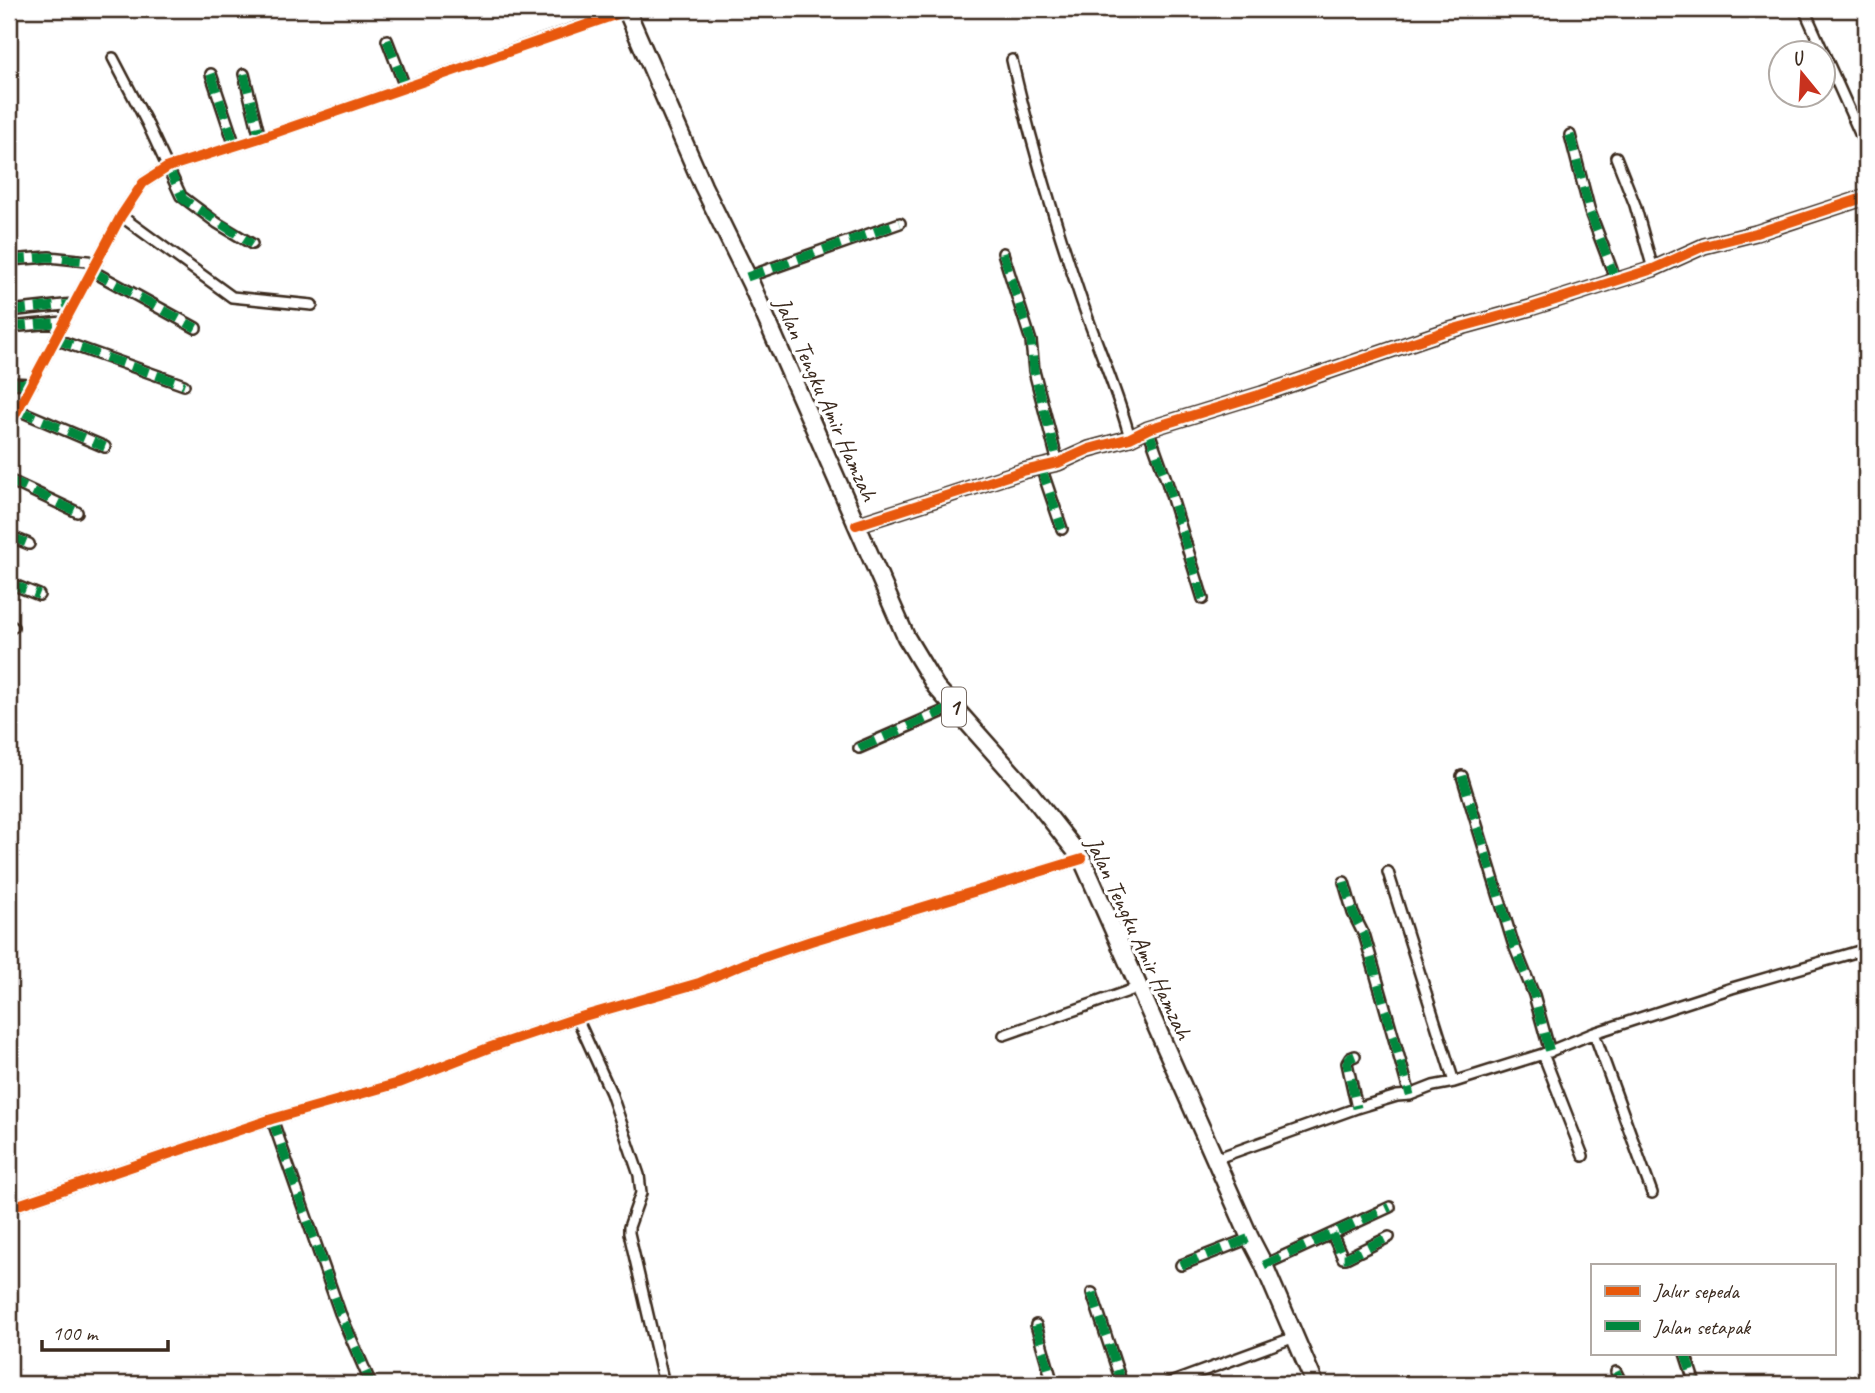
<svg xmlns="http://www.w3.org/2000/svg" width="1875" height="1393" font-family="Caveat,sans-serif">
<rect width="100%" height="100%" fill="#fff"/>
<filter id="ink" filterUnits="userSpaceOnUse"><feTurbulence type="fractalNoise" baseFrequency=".0143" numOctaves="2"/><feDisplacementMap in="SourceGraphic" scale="14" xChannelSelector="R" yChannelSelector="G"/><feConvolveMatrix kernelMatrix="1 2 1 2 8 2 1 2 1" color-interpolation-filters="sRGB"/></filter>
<g filter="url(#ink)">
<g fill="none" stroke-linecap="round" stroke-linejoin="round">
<g stroke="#3b2a1e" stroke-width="14">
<path id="street" d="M1804,9L1866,147
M387,40L405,87
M113,58L148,125L181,196L217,223L252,244
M1012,60C1030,140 1054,219 1080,296C1096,344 1117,389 1130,438
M211,74L235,146
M244,74L260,138
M1570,135L1590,212L1612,270L1614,282
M1616,157L1635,205L1653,269
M121,216L232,297L312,305
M1003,253L1031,341L1034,371L1058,463
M9,260L49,257L97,262
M92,271L196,328
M747,277L900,223
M9,311L73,304
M9,327L64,322
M55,339L184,385
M9,383L32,384
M18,410L105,447
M9,426L121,216L143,183L168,167L260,138L630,9
M1148,429L1167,482L1203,599
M1041,467L1062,529
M9,480L77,512
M9,536L29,544
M9,583L39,595
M9,625L13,627
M859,748L953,707
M1462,776L1513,943L1534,995L1550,1052
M1388,872L1454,1082
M1344,882L1353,913L1365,937L1410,1095
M577,1018L611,1093L639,1175L641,1193L629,1227V1233L664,1384
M1594,1033L1652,1193
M1004,1035L1140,987
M1543,1054L1583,1156
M1355,1056L1350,1058L1347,1063L1357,1108
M272,1119L340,1313L371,1384
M1215,1159L1357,1108L1397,1096L1410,1095L1433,1086L1454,1082L1543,1054L1594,1033L1732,988L1866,949
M9,1208L272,1119L399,1083L491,1047L577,1018L699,983L743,964L811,941L1082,859
M1332,1234L1343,1258H1346L1389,1237
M1181,1265L1250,1238
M1264,1265L1390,1207
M1092,1293L1122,1384
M1036,1325L1053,1384
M1685,1353L1695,1384
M1616,1372L1622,1384
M1167,1384L1295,1337
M1493,1384L1497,1382"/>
</g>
<g stroke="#3b2a1e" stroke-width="18">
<path id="secondary" d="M856,525L1023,471L1058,463L1089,449L1130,438L1148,429L1262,394L1443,332L1530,308L1653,269L1704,246L1756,233L1866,197"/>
</g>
<g stroke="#3b2a1e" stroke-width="21">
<path id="highway" d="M626,9L703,186L751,284L906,637L936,687L1030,793L1082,859L1250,1238L1264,1265L1315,1384"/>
</g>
<use href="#street" stroke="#fff" stroke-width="9"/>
<use href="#secondary" stroke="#fff" stroke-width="12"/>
<use href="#highway" stroke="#fff" stroke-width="16"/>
<path stroke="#00873e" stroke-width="9" stroke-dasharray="18 9" stroke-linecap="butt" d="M387,40L405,87
M211,74L235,146
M244,74L260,138
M1570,135L1590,212L1612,270L1614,282
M168,167L183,199L252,244
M1003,253L1031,341L1034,371L1058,463
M9,260L49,257L97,262
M92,271L196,328
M747,277L900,223
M9,311L73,304
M9,327L64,322
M55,339L184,385
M9,383L32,384
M18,410L105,447
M1148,429L1167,482L1203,599
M1041,467L1062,529
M9,480L77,512
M9,536L29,544
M9,583L39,595
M9,625L13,627
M859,748L953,707
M1462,776L1513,943L1534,995L1550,1052
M1344,882L1353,913L1365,937L1410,1095
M1355,1056L1350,1058L1347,1063L1357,1108
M272,1119L340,1313L371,1384
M1332,1234L1343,1258H1346L1389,1237
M1181,1265L1250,1238
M1264,1265L1390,1207
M1092,1293L1122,1384
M1036,1325L1053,1384
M1685,1353L1695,1384
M1616,1372L1622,1384
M1493,1384L1497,1382"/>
<g stroke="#fff" stroke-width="15">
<path id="cycleway" d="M9,426L121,216L143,183L168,167L260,138L632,9
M856,525L1023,471L1058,463L1089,449L1130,438L1148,429L1262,394L1443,332L1530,308L1653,269L1704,246L1756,233L1866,197
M9,1208L272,1119L399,1083L491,1047L577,1018L699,983L743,964L811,941L1082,859"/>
</g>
<use href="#cycleway" stroke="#e8590c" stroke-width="10"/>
</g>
</g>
<g text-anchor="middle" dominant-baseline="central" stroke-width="7" stroke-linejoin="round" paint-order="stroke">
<rect fill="#fff" stroke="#766a62" stroke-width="2" x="942" y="687.5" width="24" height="39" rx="5"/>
<g font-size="23" font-weight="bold" fill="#3b2a1e">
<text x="954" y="707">1</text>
</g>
<g font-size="24" fill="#3b2a1e" stroke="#fff">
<text transform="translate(826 399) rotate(66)">Jalan Tengku Amir Hamzah</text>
<text transform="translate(1139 938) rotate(65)">Jalan Tengku Amir Hamzah</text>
</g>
</g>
<rect width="1875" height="1393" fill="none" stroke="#fff" stroke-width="35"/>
<rect x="18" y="18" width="1840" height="1358" fill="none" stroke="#3b2a1e" stroke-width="2.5" filter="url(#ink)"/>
<rect x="1591" y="1264" width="245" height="91" fill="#ffffff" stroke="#b1aaa5" stroke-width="2"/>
<rect x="1605" y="1286" width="35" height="10" fill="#e8590c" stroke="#b1aaa5" stroke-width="2"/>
<text x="1654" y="1298" font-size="21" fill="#3b2a1e">Jalur sepeda</text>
<rect x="1605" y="1321" width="35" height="10" fill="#00873e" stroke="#b1aaa5" stroke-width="2"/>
<text x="1654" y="1334" font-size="21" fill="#3b2a1e">Jalan setapak</text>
<g transform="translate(1802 74) rotate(342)"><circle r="33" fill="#ffffff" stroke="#b1aaa5" stroke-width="2"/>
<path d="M0-5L12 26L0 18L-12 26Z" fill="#c8321e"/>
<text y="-10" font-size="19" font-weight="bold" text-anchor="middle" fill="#3b2a1e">U</text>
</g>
<path d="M42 1340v10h126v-10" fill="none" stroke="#3b2a1e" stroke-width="3.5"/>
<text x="52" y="1340" font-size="21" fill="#3b2a1e" stroke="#ffffff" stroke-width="5" paint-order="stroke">100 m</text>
</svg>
